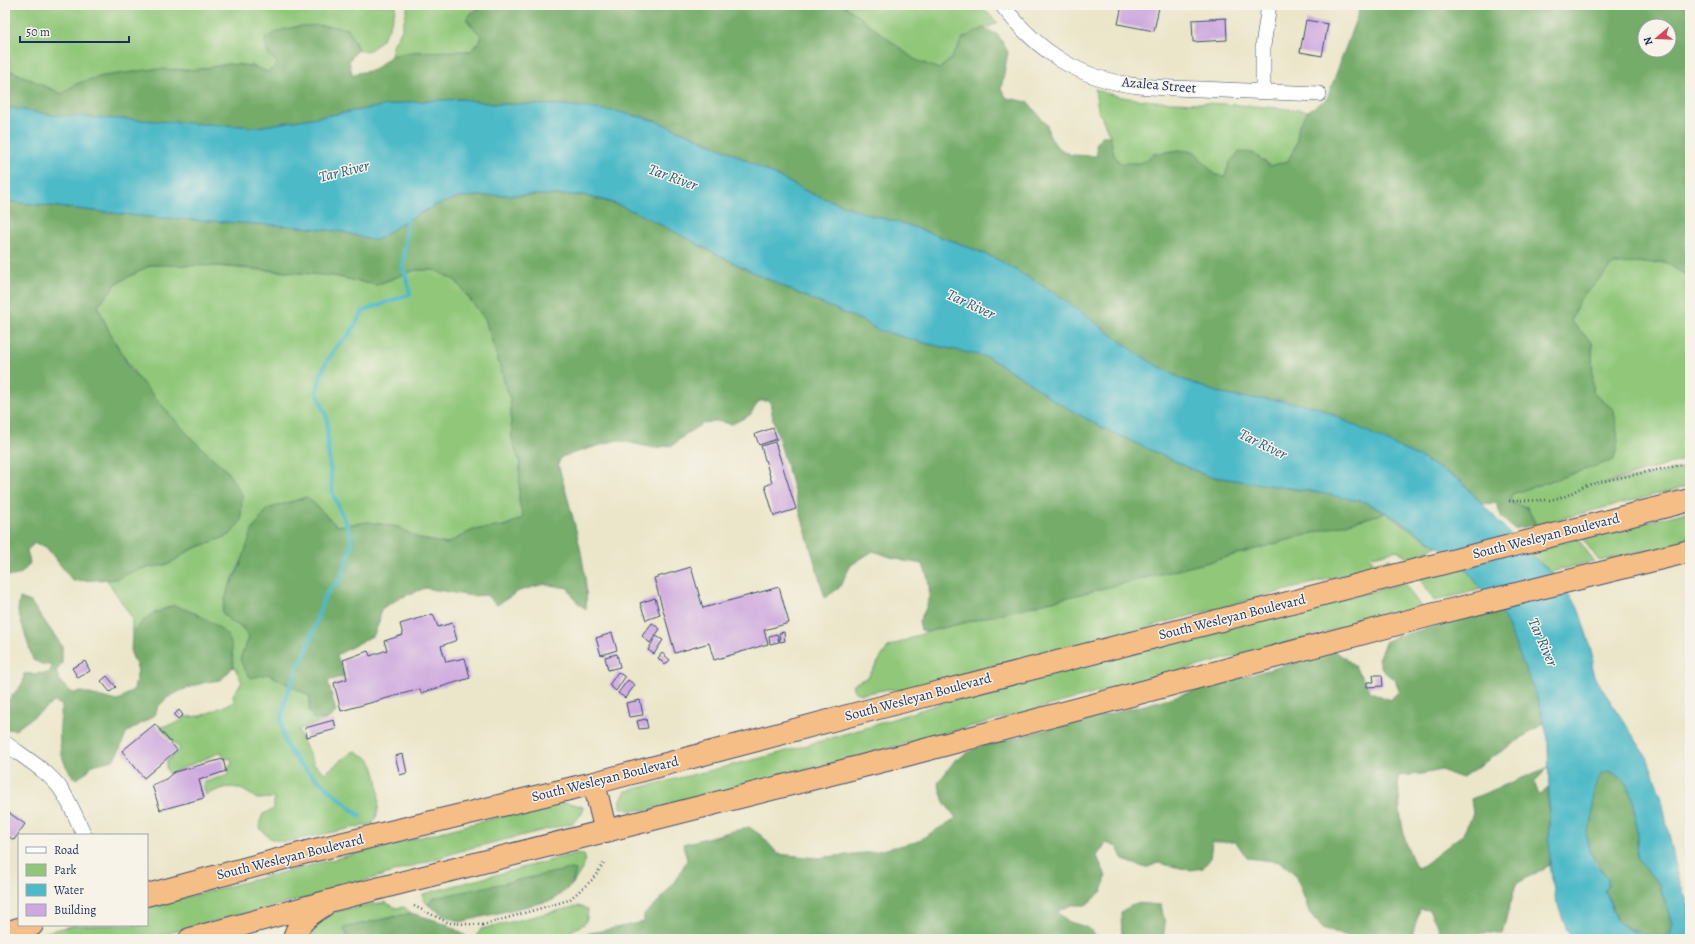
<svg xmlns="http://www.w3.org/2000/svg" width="1695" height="944" font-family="Alegreya,serif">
<rect width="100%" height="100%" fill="#f7f3e8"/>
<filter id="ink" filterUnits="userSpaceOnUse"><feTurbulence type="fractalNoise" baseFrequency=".025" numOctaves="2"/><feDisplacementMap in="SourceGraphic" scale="8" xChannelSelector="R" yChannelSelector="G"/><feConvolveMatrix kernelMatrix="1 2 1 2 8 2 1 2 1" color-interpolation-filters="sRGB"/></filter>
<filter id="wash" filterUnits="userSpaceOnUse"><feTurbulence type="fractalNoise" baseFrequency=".012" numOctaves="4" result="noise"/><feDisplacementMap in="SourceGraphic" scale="16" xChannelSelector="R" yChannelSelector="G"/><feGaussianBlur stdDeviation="0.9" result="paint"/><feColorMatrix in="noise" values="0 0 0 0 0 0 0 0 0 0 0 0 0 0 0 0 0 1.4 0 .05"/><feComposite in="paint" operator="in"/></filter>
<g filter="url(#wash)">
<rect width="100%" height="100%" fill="#ebe6c9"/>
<path fill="#90c779" stroke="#567b6c" d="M5,5H396C393,23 383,46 365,52L358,49L348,29L267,53L278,64L268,72L252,66L228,64L194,70L174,69L76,84L62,94L5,68Z
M408,5H512L509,7H488L474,10L466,19L482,37L471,51L410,52L391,56L393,45L402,29Z
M844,5H980L998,23L963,38L951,59L939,69L914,60Z
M1095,89C1124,102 1175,102 1207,103C1241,105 1274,107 1308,111L1299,125L1296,145L1288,161L1270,166L1253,153L1230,162L1225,176L1215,175L1205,163L1180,150L1154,154L1141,163L1120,164L1114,155L1110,136L1098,109Z
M1665,262L1690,278V458L1603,484L1662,473L1690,466V486L1536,525L1527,507L1518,505L1510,501L1512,494L1614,459V410L1593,393L1592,343L1571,321L1580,299L1614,264Z
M189,264L333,276L376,285L415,270H435L456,281L485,319L510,399L512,438L520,464L519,501L523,518L504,526L473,530L446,544L418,538L398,527L369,522L337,526L307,497L267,509L228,589L222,612L230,621L242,627L249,638L240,659L310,696L309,710L314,719H328L298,730L314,764L325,773L352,752L356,751C360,755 369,757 371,762C379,775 383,814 372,824L285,842L271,839L261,830L259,824L263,814L274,809V798L257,799C236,784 230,784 206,795L203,783L229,774L227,767L232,765L231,758L225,759L221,752L169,774L166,768L167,761L180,749L160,727L177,723L186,717L201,716L234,702L233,695L242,682L235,668L233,667L232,654L227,635L195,613L150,615L132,632V618L107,580L117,579L136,570L169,564L190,550L230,535L226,470C171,422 126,374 98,306L117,283L151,265Z
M1690,511V542L1599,561L1583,539Z
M1385,513L1437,546L1410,559L1397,550L1369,557L1374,563L1390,559L1393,562L906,691L889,689L861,694L854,691L852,685L868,677L888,647L927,632L1209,562Z
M1578,539L1594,561L1551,572L1526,551Z
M1464,567L1482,589L1434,601L1419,578Z
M1404,583L1421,607L656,810H629L620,807V801L626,791L769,756L862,729L948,701Z
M558,802L573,804L583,807L582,814L573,823L467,849L326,893L146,939H18L75,925H147V907Z
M578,853L585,856L584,866L572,885L576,871L434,898L428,905L423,899V894Z
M385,902L396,908L404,907L411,913L344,928L349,939H300L319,919L337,911Z
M578,906L588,909L587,919L584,924L556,939H474L481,929Z"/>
<path fill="#74ac69" stroke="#486e64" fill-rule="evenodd" d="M512,5H844L914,59L939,69L951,59L963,38L984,28L998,35L1008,52L1001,89L1007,98L1028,102L1047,125L1049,135L1057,147L1071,155L1097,156L1096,145L1101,136H1110L1114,155L1120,163H1141L1154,154L1180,150L1195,152L1215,175L1225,176L1230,162L1239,152L1253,153L1270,166L1288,161L1296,145L1299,125L1308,111L1327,99L1361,5H1690V278L1665,262L1614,264L1580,299L1571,321L1592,343L1593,393L1614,410L1618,441L1614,460L1512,494L1510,501L1518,505L1527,507L1536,525L1514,529L1502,518L1496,503L1482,504L1461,481L1450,474L1328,412L1317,407L1277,400L1237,397L1213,391L1182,379L1149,361L1127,346L1055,293L997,259L958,243L905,224L870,215L810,193L726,150L694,136L639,116L565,105L494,104L462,99L408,102L258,127H242L53,115L5,107V68L62,94L76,84L97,77L153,69L194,70L228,64L252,66L268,72L278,64L267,53L265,39C284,23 325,23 348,29L358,49L349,61L352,74L374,70L391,56L410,52L471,51L482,37L466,19C479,4 491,7 509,7ZM1645,26H1669V50H1645Z
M499,195H583L625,207L671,228L702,247L744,268L800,294L863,321L878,330L929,344L987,357L1023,378L1055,401L1103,428L1207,476L1327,494L1365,502L1385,513L1209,562L927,632L921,630L919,621C932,601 932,586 923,565C915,561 909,563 901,560C892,558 883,554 873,551L851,565L839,588L825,598L773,419L770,401H759L750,415L732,424L715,421L702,424L686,434L673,445L654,448L617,440L561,457L558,464C569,504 590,569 586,610L575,600L568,588L544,584L519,591L497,605L486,595L472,596L425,588L400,598L381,609L379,622L374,635L337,655L344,676L328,681L336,712L328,719H314L309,710L310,696L268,674L251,678L244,669L240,659L249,638L242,627L230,621L222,612L228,589L239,569L252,531L267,509L307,497L337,526L369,522L398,527L418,538L446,544L473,530L504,526L523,518L519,501L520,464L512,438L510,399L485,319L456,281L435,270H415L376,285L333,276L223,266L151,265L117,283L98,306L108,330L131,370L194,441L226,470L242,494L241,521L230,535L190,550L169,564L136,570L117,579L73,581L46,547L35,543L27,550L30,563C22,574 18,578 5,575V201L149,217L303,227L344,232L371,240H377L404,222L445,201L459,197Z
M20,598L31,602L62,646V663L56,672L62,684L73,693L82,692L117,701L134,689L138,670L131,653L132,632L150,615L174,605C192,612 213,620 226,634C233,641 233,658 233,667L221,680L206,682L182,690L167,698L158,707L155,715L126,733L120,749L113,760L92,765L86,773L76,779C55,760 59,730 62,705L54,702L15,730L7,729L5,726V704L23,683L24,674L49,673L53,665H44L33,660L18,611Z
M1498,610L1505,619L1533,685L1544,723L1461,778L1441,770L1422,774L1398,776C1399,807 1401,841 1417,868L1424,865L1463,834L1473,814L1471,799L1549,767L1534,782L1539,795L1548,787L1550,865L1516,884L1502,933H1481L1475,939H1437L1439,929L1429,910L1420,909L1411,939H1357L1322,928L1309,912L1297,876L1281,862L1247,858L1236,842H1212L1210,859L1203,868L1190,870L1158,863L1146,868L1123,860L1117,847L1106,843L1097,856L1106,877L1102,891L1086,905H1071L1057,912C1061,915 1066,920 1070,922C1081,926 1092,926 1097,939H562L644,922V914C665,898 675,882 687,860L683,844L749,827L762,836L778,854L817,858L873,852L916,842L956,818L944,802L938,783L955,760L978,747L1148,704L1335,651L1354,665L1371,692L1390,700L1399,691L1395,679L1383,671L1378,659L1386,641L1398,636Z
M1608,771C1632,779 1635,802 1636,825C1637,838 1638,846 1637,859L1659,884L1673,923L1670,935L1662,937L1640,934L1618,922L1616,916L1605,890L1603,872L1589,849L1586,836L1587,830L1592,822L1594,789L1600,774Z
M570,869L576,870L572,885L553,900L460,922L445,916L428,905L434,898Z
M1136,903L1161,905L1165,924L1163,939H1122L1121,912Z
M411,913L445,923L466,936L462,939H349L343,928Z
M1206,934L1213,939H1180L1185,935Z"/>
<path fill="#4dbac8" stroke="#347493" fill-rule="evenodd" d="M462,99L494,104L565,105L620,112L656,121L726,150L810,193L870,215L905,224L958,243L997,259L1055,293L1127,346L1149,361L1182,379L1213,391L1237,397L1277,400L1317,407L1423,459L1461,481L1526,551L1551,572L1578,607L1588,639L1593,658L1592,669L1595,678L1647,757L1661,795L1678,878L1690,908V939H1572L1566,928L1555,897L1550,865L1548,739L1539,703L1505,619L1464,567L1450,554L1392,516L1365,502L1310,491L1207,476L1103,428L1055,401L1023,378L987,357L929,344L878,330L863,321L800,294L744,268L642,215L611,202L583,195H499L459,197L434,206L404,222L377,240H371L344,232L303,227L149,217L5,201V107L53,115L258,127L408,102ZM1608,771C1633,779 1635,802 1636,825C1637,838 1638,846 1637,859L1659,884L1673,923L1670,935C1657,940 1625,932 1617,920C1612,911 1609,899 1605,890L1608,886V879L1596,864L1589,849L1586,836L1587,830L1592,822L1594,789L1601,774Z"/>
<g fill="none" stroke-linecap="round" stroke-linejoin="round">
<path stroke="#4dbac8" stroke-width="4.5" d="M360,816L298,763L285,743L281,721L286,697L297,669L307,650L325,595L340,580L352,545L349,530L333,494L328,450L327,418L317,393L320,377L326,363L336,347L350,334L363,311L410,294L403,266L407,220"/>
</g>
<g id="blocks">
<path fill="#cea9df" d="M1122,5H1146L1159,7L1154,31L1118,24Z
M1226,18L1227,40L1193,42L1192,20Z
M1306,20L1328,24L1322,56L1300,52Z
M773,428L777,439L759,445L755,434Z
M775,442L796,509L774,516L765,486L772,483L761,446Z
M691,567L703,608L779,587L789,623L764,630L768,644L714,660L709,643L675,653L654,578Z
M655,598L660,615L646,620L640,603Z
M433,614L438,627L452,623L457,640L441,646L446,662L465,658L470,678L421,693L420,689L341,711L334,683L347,679L343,660L368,651L370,656L387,650L384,641L403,635L400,624Z
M652,623L660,629L650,643L642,636Z
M784,632L785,641L780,642L779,633Z
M612,633L617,650L601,655L596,638Z
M777,634L779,642L770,644L769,636Z
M656,636L663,640L654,654L648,650Z
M662,653L670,660L665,665L658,658Z
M617,654L620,667L608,670L605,657Z
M85,661L90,671L78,678L72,668Z
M618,672L625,677L616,691L609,685Z
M1373,675H1382L1383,686L1367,687V682H1374Z
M107,676L116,687L110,692L101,681Z
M628,680L635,685L625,698L618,693Z
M640,700L643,715L629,717L626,703Z
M179,710L183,715L178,719L174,715Z
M646,719L648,728L639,729L637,721Z
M334,720L336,729L307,737L305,728Z
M155,724L177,750L144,778L122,751Z
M403,754L407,773L400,775L395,756Z
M223,759L226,771L199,780L204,798L160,810L152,785L166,779L174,772Z
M5,810L25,824L14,840L8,836L5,841Z"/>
</g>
</g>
<g filter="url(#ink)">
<use href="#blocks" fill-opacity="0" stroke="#3a4a6e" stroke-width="1"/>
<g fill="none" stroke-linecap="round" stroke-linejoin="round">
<g stroke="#3a4a6e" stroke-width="16">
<path id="minor" d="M1002,5C1037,51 1080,80 1139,86C1159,88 1180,88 1200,89C1240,91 1279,92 1319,94
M1263,92V46L1269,5
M5,743C22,756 48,771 60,788C70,802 77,819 84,835"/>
</g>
<g stroke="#3a4a6e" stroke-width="24">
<path id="highway" d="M594,783L606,832
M147,895L307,852L594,783L897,703L1690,500
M5,933L32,925
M190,939L333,900L906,755L1431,615L1690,551
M294,939C297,923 310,914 323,906"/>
</g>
<path stroke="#3a4a6e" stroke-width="2.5" stroke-dasharray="1 3" stroke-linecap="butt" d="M1509,501L1550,500L1566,496L1584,486L1604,481L1690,463
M414,906L449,923L483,925L569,900L592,880L605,862"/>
<use href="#minor" stroke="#fff" stroke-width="15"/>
<use href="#highway" stroke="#f6be87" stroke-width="22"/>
</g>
</g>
<g text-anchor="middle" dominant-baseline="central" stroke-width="3" stroke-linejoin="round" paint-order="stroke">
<g font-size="14" fill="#1b2f5e" stroke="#f7f3e8">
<text transform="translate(1159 85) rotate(5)">Azalea Street</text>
<text transform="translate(1546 536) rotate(-14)">South Wesleyan Boulevard</text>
<text transform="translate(1232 617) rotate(-14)">South Wesleyan Boulevard</text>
<text transform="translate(918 697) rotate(-15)">South Wesleyan Boulevard</text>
<text transform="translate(605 779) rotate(-14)">South Wesleyan Boulevard</text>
<text transform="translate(290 857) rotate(-14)">South Wesleyan Boulevard</text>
</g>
<g font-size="15" font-style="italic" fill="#2a597e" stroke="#f7f3e8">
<text transform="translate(344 171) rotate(-14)">Tar River</text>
<text transform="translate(673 177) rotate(20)">Tar River</text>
<text transform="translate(971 304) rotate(25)">Tar River</text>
<text transform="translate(1263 444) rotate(26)">Tar River</text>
<text transform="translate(1543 642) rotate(66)">Tar River</text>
</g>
</g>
<rect width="1695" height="944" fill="none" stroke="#f7f3e8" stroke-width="20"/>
<rect x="18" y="834" width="130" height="92" fill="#f7f3e8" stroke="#9fa5b1"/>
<rect x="26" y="847" width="20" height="6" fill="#ffffff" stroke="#9fa5b1"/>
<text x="54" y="854" font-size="12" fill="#1b2f5e">Road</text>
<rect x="26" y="864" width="20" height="12" fill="#90c779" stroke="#9fa5b1"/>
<text x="54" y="874" font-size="12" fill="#1b2f5e">Park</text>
<rect x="26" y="884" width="20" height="12" fill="#4dbac8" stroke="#9fa5b1"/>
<text x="54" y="894" font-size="12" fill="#1b2f5e">Water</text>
<rect x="26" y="904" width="20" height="12" fill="#cea9df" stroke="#9fa5b1"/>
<text x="54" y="914" font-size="12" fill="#1b2f5e">Building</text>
<g transform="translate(1657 38) rotate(251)"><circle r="19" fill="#f7f3e8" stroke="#9fa5b1"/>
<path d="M0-3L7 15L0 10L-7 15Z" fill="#d1495b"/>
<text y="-6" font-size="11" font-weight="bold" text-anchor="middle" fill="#1b2f5e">N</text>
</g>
<path d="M20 36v6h109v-6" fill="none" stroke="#1b2f5e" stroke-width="2"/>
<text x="26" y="36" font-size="12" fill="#1b2f5e" stroke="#f7f3e8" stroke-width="3" paint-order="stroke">50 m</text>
</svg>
